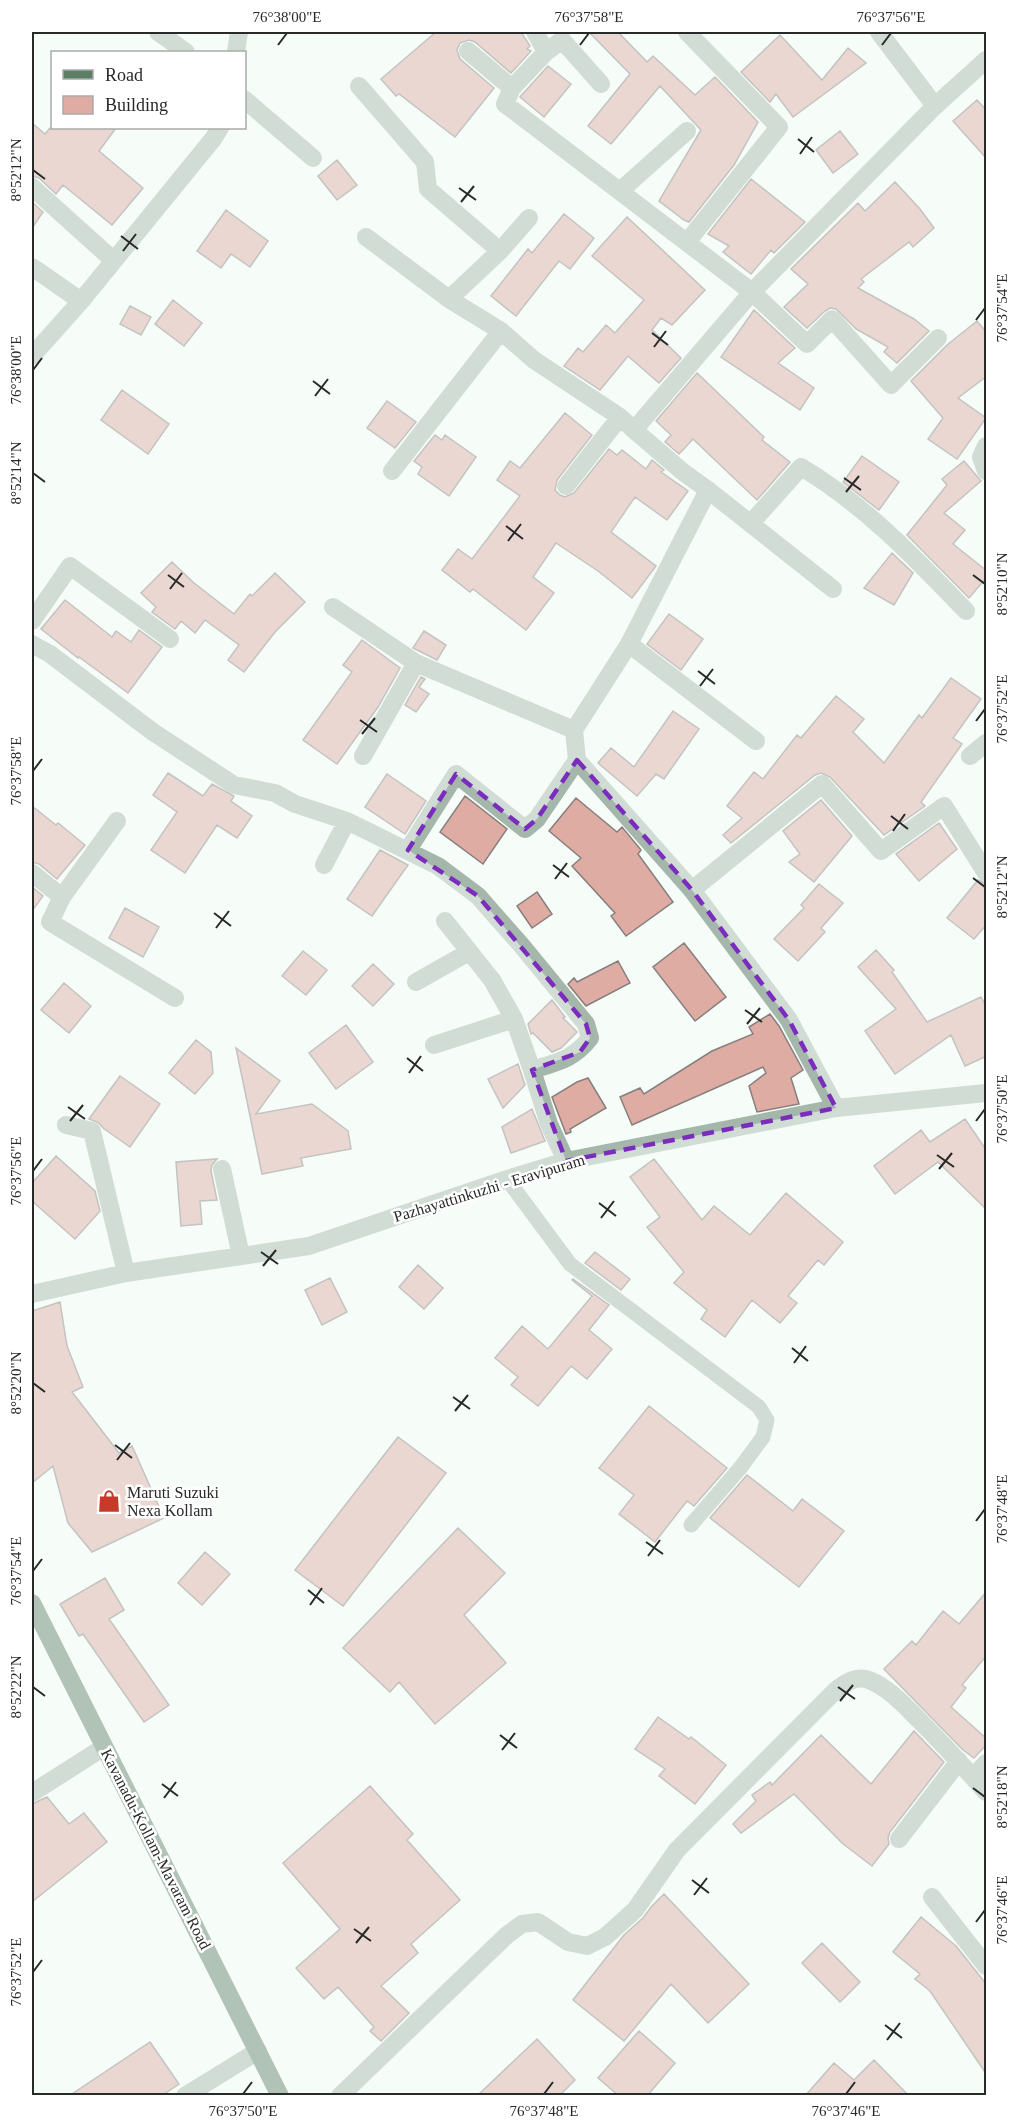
<svg xmlns="http://www.w3.org/2000/svg" width="1018" height="2127" font-family="'Times New Roman',serif">
<rect width="100%" height="100%" fill="#f6fcf8"/>
<path fill="#deaca3" stroke="#867f7e" stroke-width="1.5" d="M436,32H521L530,46L527,49L531,51L511,73L475,42L469,40L460,43L457,50L460,59L494,88L455,137L399,94L396,96L381,79Z
M589,32H618L647,62L653,56L695,95L715,77L758,122L734,165L689,222L684,220L659,201L701,130L660,86L611,144L588,126L630,74Z
M780,35L822,80L848,48L866,63L793,117L776,94L770,102L741,72Z
M548,66L571,84L544,117L520,97Z
M977,100L987,111V159L953,121Z
M32,123L45,134L50,128H116L99,151L143,188L112,225L63,185L56,194L39,178L32,176Z
M840,131L858,154L833,173L816,150Z
M337,160L357,185L337,200L318,176Z
M751,179L805,222L774,253L771,250L751,274L723,252L729,246L708,234Z
M895,182L920,209L934,228L913,247L909,242L861,279L864,282L858,288L914,319L929,331L897,363L884,352L888,347L856,329L836,309L830,308L825,311L807,328L784,307L808,284L791,269L858,203L865,211Z
M32,202L43,212L32,228Z
M226,210L268,241L250,267L231,254L221,268L197,251Z
M564,214L594,238L570,269L559,261L516,316L491,296L528,249L532,253Z
M627,217L705,290L672,325L661,318L652,330L681,358L659,383L628,356L600,390L564,366L578,348L583,352L606,325L615,333L644,300L592,256Z
M173,300L202,323L184,346L155,324Z
M130,306L151,317L141,335L120,324Z
M754,310L795,348L778,363L814,388L800,410L721,357Z
M977,321L987,333V376L958,398L986,418L957,459L928,439L943,418L911,381L947,345Z
M697,373L764,437L762,440L790,462L757,500L693,439L679,454L665,442L671,435L656,421Z
M122,390L169,424L148,454L101,420Z
M387,401L416,422L395,448L367,428Z
M565,413L592,435L557,480L555,490L560,495L565,497L574,493L609,449L617,455L622,450L646,469L652,460L664,470L661,472L688,491L667,520L635,497L611,532L656,566L632,598L598,571L556,543L533,577L554,593L526,630L473,589L470,592L442,570L458,549L472,559L520,496L497,480L510,461L520,468Z
M435,435L442,440L445,435L476,457L449,496L418,474L422,467L414,461Z
M862,456L899,482L879,510L843,482Z
M964,461L981,481L944,513L965,530L953,544L987,571V577L969,598L907,535L947,485L942,479Z
M892,553L913,573L894,605L864,588Z
M172,562L194,583L234,614L250,594L252,596L275,573L305,602L275,632L244,672L228,660L239,645L205,620L195,633L181,621L175,629L152,612L156,607L141,593Z
M65,600L112,637L116,631L131,642L139,630L162,647L128,693L79,657L78,658L41,629Z
M669,614L703,639L681,670L647,644Z
M424,631L446,645L437,660L413,648Z
M362,640L400,668L378,707L337,764L303,740L352,672L343,665Z
M421,677L425,679L419,687L429,694L416,712L405,705Z
M951,678L981,699L953,738L962,744L921,802L925,806L884,835L830,777L821,773L815,775L731,843L723,835L742,818L727,806L754,772L763,779L797,735L801,738L836,696L864,719L853,732L884,763L919,715L922,718Z
M673,711L699,729L664,779L656,774L637,796L598,763L611,748L634,767Z
M168,773L203,796L212,784L234,796L231,801L252,816L237,838L217,825L185,873L151,850L177,812L153,795Z
M387,774L426,801L405,834L365,807Z
M465,796L507,829L483,864L440,832Z
M576,798L617,832L622,827L641,850L638,854L673,902L626,936L611,916L615,913L572,866L581,858L549,831Z
M821,800L852,836L814,882L789,862L800,854L783,831Z
M32,806L56,825L58,823L85,845L57,879L39,864L32,862Z
M939,823L957,849L919,881L896,854Z
M380,850L408,865L372,916L347,899Z
M978,880L987,884V924L974,939L947,918Z
M819,884L843,903L821,928L825,932L798,961L774,939L804,908L801,905Z
M32,887L43,896L32,911Z
M537,892L552,914L532,928L517,906Z
M125,908L159,927L143,957L109,938Z
M684,943L726,997L695,1021L653,967Z
M876,950L894,970L892,972L927,1022L981,997L987,1008V1056L965,1066L951,1035L895,1074L865,1031L896,1009L858,967Z
M303,951L327,970L306,995L282,976Z
M618,961L630,983L586,1006L568,984L574,978L577,982Z
M373,964L394,984L373,1006L352,986Z
M64,983L91,1006L69,1033L41,1010Z
M552,1000L565,1017L563,1018L577,1032L561,1048L552,1052L533,1033L531,1034L528,1024Z
M770,1014L779,1026L803,1070L791,1078L799,1104L757,1112L749,1086L766,1073L763,1067L632,1125L620,1097L640,1088L644,1094L712,1051L753,1034L749,1027Z
M346,1025L373,1062L336,1089L309,1053Z
M196,1040L211,1052L213,1073L195,1094L169,1073Z
M236,1048L280,1081L256,1114L312,1104L348,1131L351,1149L301,1158L303,1166L262,1174Z
M518,1064L525,1085L503,1108L488,1079Z
M120,1076L160,1104L130,1147L103,1128L99,1123L89,1119Z
M588,1078L606,1108L570,1129L571,1132L566,1134L552,1097L577,1082Z
M532,1109L545,1141L511,1153L502,1127Z
M965,1119L987,1151V1210L938,1162L895,1194L874,1166L921,1130L930,1142Z
M56,1156L95,1191L100,1211L75,1239L32,1201V1183Z
M217,1159L212,1165L211,1171L217,1200L200,1201L202,1224L181,1226L176,1162Z
M654,1159L702,1220L714,1206L750,1235L786,1193L843,1242L824,1265L818,1260L788,1296L797,1303L780,1323L752,1300L725,1337L701,1319L707,1310L674,1283L684,1272L647,1227L660,1217L630,1177Z
M595,1252L630,1279L621,1290L585,1263Z
M418,1265L443,1288L424,1309L399,1287Z
M330,1278L347,1312L322,1325L305,1290Z
M573,1279L609,1305L589,1330L612,1349L587,1379L571,1366L538,1406L511,1385L518,1377L495,1358L522,1326L548,1349L592,1296L572,1280Z
M60,1302L67,1346L83,1387L72,1392L119,1453L132,1446L164,1518L92,1552L68,1523L53,1466L32,1483V1311Z
M649,1406L727,1468L694,1506L687,1501L655,1542L619,1514L634,1495L599,1468Z
M398,1437L446,1473L343,1606L295,1570Z
M747,1475L793,1511L802,1499L844,1531L799,1587L710,1518Z
M458,1528L505,1573L464,1615L506,1663L435,1724L399,1682L390,1692L343,1648Z
M205,1552L230,1574L202,1605L178,1583Z
M105,1578L124,1610L109,1619L169,1705L144,1722L83,1634L79,1636L60,1604Z
M987,1591V1655L962,1685L966,1688L951,1707L987,1739V1744L974,1758L962,1749L884,1669L912,1641L916,1645L943,1611L959,1624Z
M658,1717L689,1739L691,1737L726,1765L695,1804L659,1776L665,1769L635,1749Z
M914,1731L944,1762L890,1832L888,1838L889,1844L872,1866L842,1843L794,1794L741,1833L733,1824L756,1801L752,1795L770,1782L772,1785L821,1735L871,1784Z
M370,1786L413,1834L407,1840L460,1900L411,1944L418,1953L381,1986L409,2013L381,2041L370,2031L374,2027L338,1987L324,1999L296,1968L340,1929L283,1863Z
M47,1797L69,1824L84,1813L107,1842L32,1902V1804Z
M664,1894L749,1984L708,2023L671,1984L624,2041L573,2000L624,1935L643,1918L652,1906Z
M921,1917L956,1946L987,1985V2075L930,1991L915,1979L920,1974L893,1952Z
M822,1943L860,1982L840,2002L802,1963Z
M639,2031L675,2063L647,2096H619L598,2078Z
M537,2039L575,2080L559,2096H477Z
M150,2042L179,2084L161,2096H69Z
M874,2060L909,2096H805L834,2063L854,2080Z"/>
<g fill="none" stroke-linecap="round" stroke-linejoin="round">
<path stroke="#a4b7aa" stroke-width="15" d="M507,1179L570,1264L759,1407L767,1420L763,1437L741,1467L691,1525"/>
<path stroke="#a4b7aa" stroke-width="18" d="M158,32L186,52
M535,32L546,52L562,40L601,84
M687,32L779,127L687,242
M879,32L935,106
M468,51L512,88
M236,52L239,32
M546,52L512,88L505,104L752,292L807,344L832,319L891,385L938,338
M359,86L425,162L428,189L500,251
M244,99L313,158
M32,187L113,260
M620,191L687,131
M366,237L449,299L501,331L534,360L620,417L634,430
M32,267L81,301
M449,299L500,251L529,218
M32,356L81,301L213,139L220,128
M986,446L981,457L986,471
M392,471L501,331
M566,486L620,417
M708,490L833,589
M751,523L801,467C865,505 915,558 966,611
M333,607L416,663L574,730
M32,621L70,566L170,639
M32,644L50,654L153,732L234,785L275,793L295,804L347,821L438,866L478,896L522,946L586,1024L590,1038C573,1060 557,1062 532,1070L549,1124L566,1161
M629,644L756,741
M363,756L416,663
M970,756L986,743
M408,850L456,774L525,829L537,819L577,760
M324,865L347,821
M32,873L62,897L117,821
M692,890L822,784L881,851L944,806L986,873
M62,897L50,922L175,998
M445,921L492,980L514,1019L532,1070
M416,982L469,952
M434,1045L514,1019
M66,1125L92,1131L126,1273
M222,1169L241,1256
M32,1294L126,1273L309,1246L507,1179L566,1161L836,1108L986,1093
M973,1777L986,1763
M32,1793L104,1747
M899,1839L959,1761
M932,1897L986,1966
M185,2096L258,2051
M340,2096L507,1935L522,1924L538,1922L568,1942L587,1946L605,1937L635,1910L677,1850L835,1691C845,1683 856,1675 869,1680C889,1688 905,1706 920,1721C943,1744 965,1768 986,1792"/>
<path stroke="#a4b7aa" stroke-width="18" d="M836,1108L789,1020L692,890L577,760L574,730L629,644L708,490L683,472L634,430L752,292L935,106L986,60"/>
<path stroke="#5c7e67" stroke-width="18" d="M32,1603L280,2096"/>
</g>
<path d="M0 0H1018V2127H0ZM577,760L692,890L789,1020L836,1108L566,1161L532,1070L580,1052L590,1038L586,1024L478,896L408,850L456,774L525,829L537,819Z" fill="#f6fcf8" fill-opacity=".55" fill-rule="evenodd"/>
<path fill="none" stroke="#7b2cbf" stroke-width="4.5" stroke-dasharray="12 8" stroke-linejoin="round" d="M577,760L692,890L789,1020L836,1108L566,1161L532,1070L580,1052L590,1038L586,1024L478,896L408,850L456,774L525,829L537,819Z"/>
<path fill="none" stroke="#282a29" stroke-width="2" d="M278,45L287,33M580,45L589,33M882,45L891,33M798,139L814,152M800,154L812,137M33,170L45,179M459,188L476,200M461,202L474,186M121,236L138,249M123,251L136,234M976,320L985,308M652,333L668,345M654,347L666,331M33,370L42,358M313,381L330,394M315,396L328,379M33,473L45,482M844,478L861,490M846,492L859,476M506,526L523,539M508,541L521,524M168,575L184,587M973,575L985,584M170,589L182,573M698,671L715,684M700,686L713,669M360,720L377,732M976,721L985,709M362,734L375,718M33,771L42,759M891,816L908,829M893,831L905,814M553,865L569,877M973,878L985,887M555,879L567,863M214,913L231,926M216,928L229,911M745,1010L762,1022M747,1024L760,1008M407,1058L423,1071M409,1073L421,1056M68,1107L85,1119M70,1121L83,1105M976,1121L985,1109M937,1155L954,1167M939,1169L952,1153M33,1171L42,1159M599,1203L616,1216M601,1218L614,1201M261,1252L278,1264M263,1266L276,1250M792,1348L808,1361M794,1363L806,1346M33,1383L45,1392M453,1397L470,1409M455,1411L468,1395M115,1445L132,1458M117,1460L130,1443M976,1521L985,1509M646,1542L663,1554M648,1556L660,1540M33,1571L42,1559M308,1590L324,1603M310,1605L322,1588M33,1687L45,1696M838,1687L855,1699M840,1701L853,1685M500,1735L517,1748M502,1750L515,1733M162,1784L178,1796M973,1788L985,1797M164,1798L176,1782M692,1880L709,1893M694,1895L707,1878M976,1922L985,1910M354,1929L371,1941M356,1943L369,1927M33,1972L42,1960M885,2025L902,2038M887,2040L900,2023M243,2094L252,2082M544,2094L553,2082M846,2094L855,2082"/>
<defs>
<g id="shop-bare" transform="scale(1.8)"><path d="M-5-2.5h2.3a2.7 3.5 0 0 1 5.4 0H5L5.5 6h-11ZM-1.5-2.5h3a1.5 2.3 0 0 0-3 0Z" fill="#c73a2a" stroke="#fff" stroke-width="2.5" paint-order="stroke"/></g>
</defs>
<g fill-rule="evenodd">
<use href="#shop-bare" x="109" y="1501"/>
</g>
<g text-anchor="middle" dominant-baseline="central" stroke-width="5" stroke-linejoin="round" paint-order="stroke">
<g font-size="16" fill="#282a29" stroke="#fff">
<text transform="translate(489 1188) rotate(-17)">Pazhayattinkuzhi - Eravipuram</text>
<text transform="translate(156 1849) rotate(63)">Kavanadu-Kollam-Mavaram Road</text>
</g>
<g font-size="16" fill="#282a29" stroke="#fff" text-anchor="start">
<text x="127" y="1492">Maruti Suzuki<tspan x="127" dy="18">Nexa Kollam</tspan></text>
</g>
</g>
<rect width="1018" height="2127" fill="none" stroke="#ffffff" stroke-width="66"/>
<rect x="51" y="51" width="195" height="78" fill="#ffffff" stroke="#a9aaa9" stroke-width="1.5"/>
<rect x="63" y="70" width="30" height="9" fill="#5c7e67" stroke="#a9aaa9" stroke-width="1.5"/>
<text x="105" y="81" font-size="18" fill="#282a29">Road</text>
<rect x="63" y="96" width="30" height="18" fill="#deaca3" stroke="#a9aaa9" stroke-width="1.5"/>
<text x="105" y="111" font-size="18" fill="#282a29">Building</text>
<rect x="33" y="33" width="952" height="2061" fill="none" stroke="#282a29" stroke-width="2"/>
<g font-size="15" text-anchor="middle" fill="#282a29">
<text x="287" y="22">76°38'00"E</text>
<text x="589" y="22">76°37'58"E</text>
<text x="891" y="22">76°37'56"E</text>
<text transform="translate(16 170) rotate(-90)" y="5">8°52'12"N</text>
<text transform="translate(1002 308) rotate(-90)" y="5">76°37'54"E</text>
<text transform="translate(16 370) rotate(-90)" y="5">76°38'00"E</text>
<text transform="translate(16 473) rotate(-90)" y="5">8°52'14"N</text>
<text transform="translate(1002 584) rotate(-90)" y="5">8°52'10"N</text>
<text transform="translate(1002 709) rotate(-90)" y="5">76°37'52"E</text>
<text transform="translate(16 771) rotate(-90)" y="5">76°37'58"E</text>
<text transform="translate(1002 887) rotate(-90)" y="5">8°52'12"N</text>
<text transform="translate(1002 1109) rotate(-90)" y="5">76°37'50"E</text>
<text transform="translate(16 1171) rotate(-90)" y="5">76°37'56"E</text>
<text transform="translate(16 1383) rotate(-90)" y="5">8°52'20"N</text>
<text transform="translate(1002 1509) rotate(-90)" y="5">76°37'48"E</text>
<text transform="translate(16 1571) rotate(-90)" y="5">76°37'54"E</text>
<text transform="translate(16 1687) rotate(-90)" y="5">8°52'22"N</text>
<text transform="translate(1002 1797) rotate(-90)" y="5">8°52'18"N</text>
<text transform="translate(1002 1910) rotate(-90)" y="5">76°37'46"E</text>
<text transform="translate(16 1972) rotate(-90)" y="5">76°37'52"E</text>
<text x="243" y="2116">76°37'50"E</text>
<text x="544" y="2116">76°37'48"E</text>
<text x="846" y="2116">76°37'46"E</text>
</g>
</svg>
